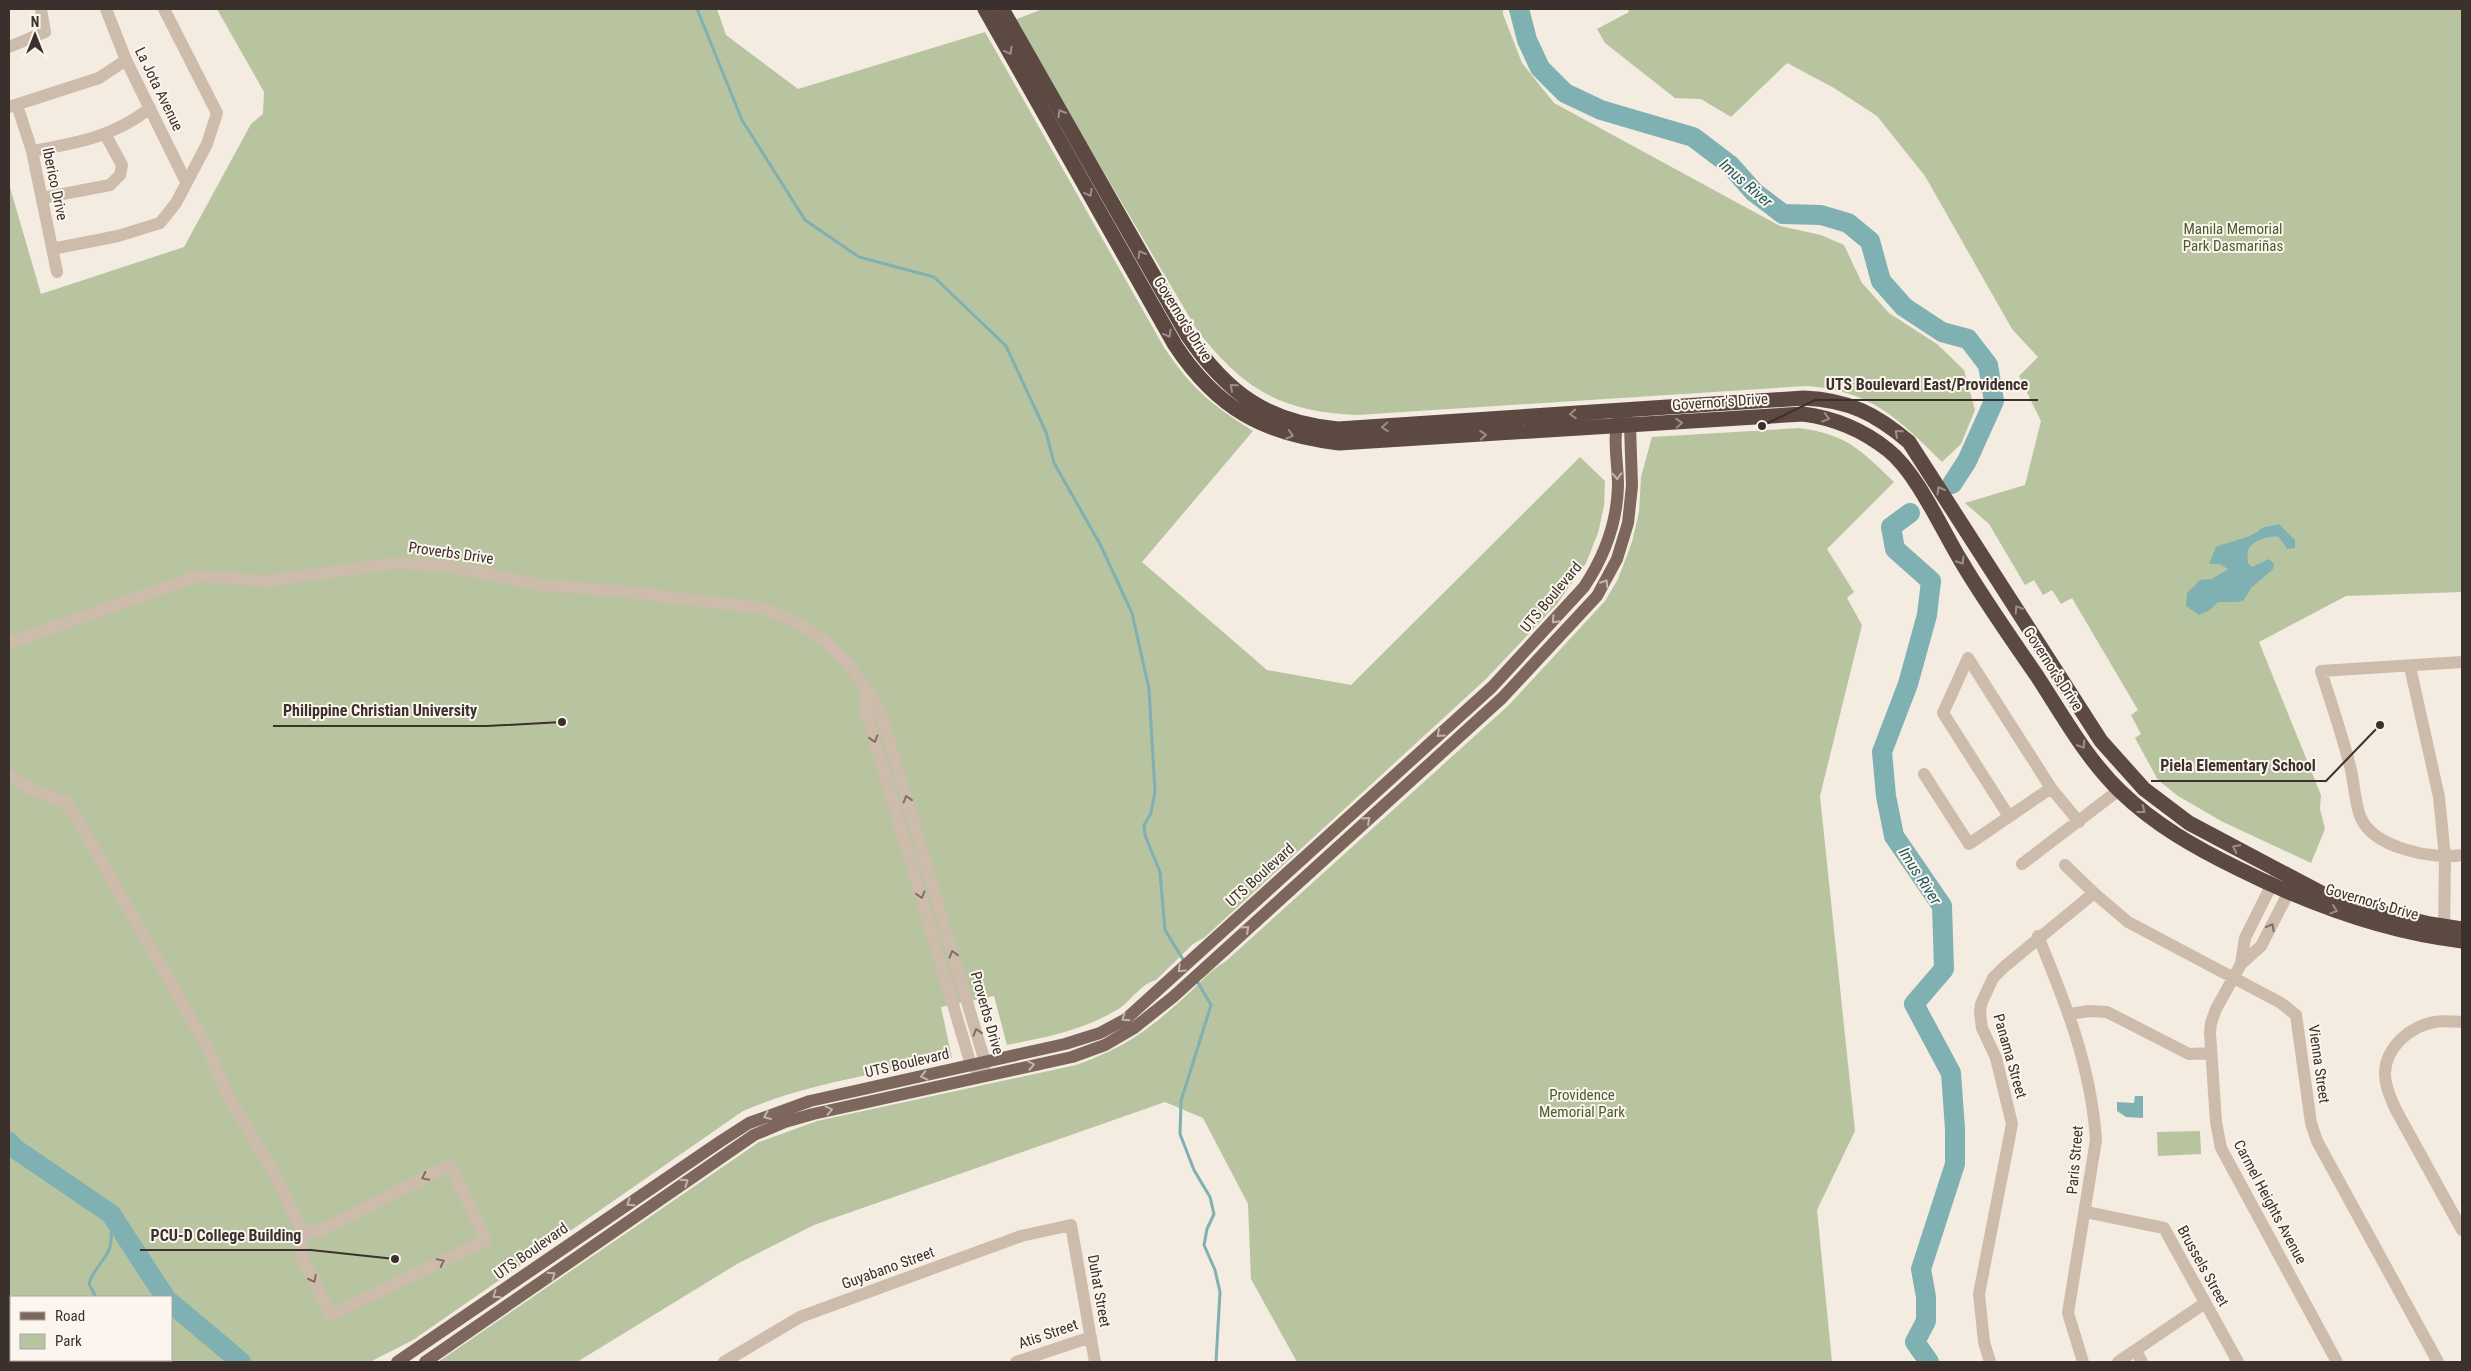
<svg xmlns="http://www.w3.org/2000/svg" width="2471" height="1371" font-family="'Roboto Condensed',sans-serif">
<rect width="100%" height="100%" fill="#f4ebe1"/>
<path fill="#b8c4a0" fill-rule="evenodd" d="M217,9H717L726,35L798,89L985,32L1165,349C1194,391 1211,404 1253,431L1142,562L1267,670L1351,685L1580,457L1605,481L1604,506L1598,533L1586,563L1557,604L1486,679L1205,937L1193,944L1156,980C1141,984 1132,999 1120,1008C1085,1030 1047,1037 1007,1045L994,996L941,1007L952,1058C882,1073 808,1083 743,1111L413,1340L370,1362H9V184L41,294L184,247L251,124L263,114L264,92ZM11,1297H171V1360H11Z
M1043,9H1503V14L1522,63L1554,103L1780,226L1821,235L1844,245L1862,283L1889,313L1937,344L1964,370L1975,410L1961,444L1942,462C1898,418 1870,390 1806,386L1357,415C1281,412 1243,389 1197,330L1014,20Z
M1628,9H2462V592L2346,596L2259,642L2321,795L2320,809L2325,829L2311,863L2223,822L2178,796L2158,780L2135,738L2141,734L2131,715L2138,710L2072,598L2061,604L2052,590L2043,595L2034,580L2025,585L1989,524L1965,503L2025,485L2041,421L2019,376L2038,357L2012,329L1925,176L1877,116L1834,88L1787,63L1731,117L1701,99L1675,98L1605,43L1597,29L1629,12Z
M1799,428C1846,434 1861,450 1894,482L1827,549L1854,592L1847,598L1862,625L1820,796L1855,1131L1817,1210L1832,1362H1297L1251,1279L1248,1204L1203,1118L1165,1102L814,1225L737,1264L577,1362H438L759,1142L817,1121L1076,1065C1120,1049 1142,1035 1177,1004C1194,990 1207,972 1226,961L1509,705L1605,601L1618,579L1632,542L1639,512L1641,477L1652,437Z
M2200,1131L2201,1154L2158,1156L2157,1132Z"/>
<path fill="#7fb0b2" d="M2279,524L2295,540V548L2287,549L2279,537C2271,535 2250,541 2248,551C2247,554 2248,559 2248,563L2252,567L2269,559L2274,564L2273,569L2251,588L2244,600L2238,602H2218L2210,610L2199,615L2186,606L2187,593L2200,580L2212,579L2228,569L2220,564H2209L2216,547C2227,542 2256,537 2261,528Z
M2135,1096H2143V1118L2126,1117L2117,1111V1102L2134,1103Z"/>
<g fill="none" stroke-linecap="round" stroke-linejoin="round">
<path stroke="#7fb0b2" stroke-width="3" d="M697,9L742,120L805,220L859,257L934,277L1006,346L1046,432L1054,463L1100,544L1132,613L1149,689L1155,792L1151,813L1144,825L1145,835L1160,872L1165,930L1184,961
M1197,981L1211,1005L1181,1101L1180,1134L1194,1170L1210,1197L1214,1214L1207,1229L1204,1245L1215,1270L1220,1292L1216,1362
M96,1297L89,1284C92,1271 103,1263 109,1250C113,1240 111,1225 111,1214
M100,1360L101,1362"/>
<path stroke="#7fb0b2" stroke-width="20" d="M1519,9L1527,40L1540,68L1565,93L1601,110L1693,137L1730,165L1754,192L1783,214L1821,215L1848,223L1870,241L1881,281L1904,307L1942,332L1968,339L1988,365L1994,401L1967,461L1952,484
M1910,513L1891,527L1895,549L1931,581L1927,615L1908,684L1882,752L1886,796L1894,836L1942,906L1944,969L1914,1004L1951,1073L1955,1129V1164L1921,1269L1926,1297V1321L1915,1342L1929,1362
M9,1142L14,1148L111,1214L165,1297
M171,1303L241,1362"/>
<path stroke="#cdbbac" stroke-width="12" d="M106,9L126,60L186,182
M9,47L45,32L41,9
M17,105L32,151L57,272
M9,107L99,78L126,60
M32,151C76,143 114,137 150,108
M42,198L110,185L120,175L122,165L105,134
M52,249L118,236L160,223L176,203L207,144L217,113L164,9
M9,643L198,576L266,581L397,563L448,566L541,585L618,591L762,608L795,622L824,640L849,665L879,707L985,1062L983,1075L971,1065L866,712L867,692
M1968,658L2051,788L2079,822
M1968,658L1943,713L2008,815
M2462,662L2321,671C2331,703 2342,734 2350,766C2354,780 2355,806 2361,818C2374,848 2433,860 2462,855
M2410,667L2439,797L2445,857L2444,935
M1924,774L1969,844L2051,788
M9,775L32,790L65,802L75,815L206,1045L227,1094L275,1175L303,1233L301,1255L331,1315L486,1240L450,1165L323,1229L303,1233
M2022,864L2119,790
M2065,865L2094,893L2128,922L2281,1003L2296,1015L2311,1123L2317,1141L2438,1362
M2293,884L2261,946L2241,964L2216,1009L2211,1023L2210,1033L2216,1122L2221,1148L2337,1362
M2038,936C2066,1004 2091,1066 2096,1140L2068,1313L2083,1362
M2241,964L2245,938L2276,876
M2070,1014L2089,1011L2107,1012L2189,1054L2211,1053
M2462,1022C2454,1022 2443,1020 2435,1022C2410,1026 2386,1047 2385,1073C2385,1086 2391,1099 2396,1110L2462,1230
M2086,1212L2164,1228L2238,1362
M2136,1351L2142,1362
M724,1362L800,1317L1021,1236L1071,1225L1095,1362
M1016,1362L1091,1337
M1990,1362L1984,1342L1979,1294L2012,1124L1996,1058L1982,1028L1980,1013L1981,1004L1993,978L2004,967L2094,893
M2118,1362L2205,1303"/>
<path stroke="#7d675c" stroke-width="12" d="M397,1362L721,1141L749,1123L810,1101L1065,1044L1100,1033L1126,1019L1492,687L1584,587C1604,557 1617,523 1618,486C1618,459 1611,436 1621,410
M425,1362L754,1135L785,1122L813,1114L1072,1057L1105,1045L1134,1028L1173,997L1502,698L1597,596L1617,559L1628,523L1632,486L1630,426L1625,417"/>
<path stroke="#5c4a42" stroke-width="15" d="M985,9L1175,345C1217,409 1264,434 1339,443L1803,414C1834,418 1863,430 1888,450C1917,473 1941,528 1961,561C1984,600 2011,638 2037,676C2063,716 2086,758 2120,791C2155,825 2196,848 2239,869C2309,904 2384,932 2462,941
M1002,9L1188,336C1228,394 1267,422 1338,429L1804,398C1849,400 1876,414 1909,442L2101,741L2144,789L2189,823L2325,895L2367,909L2430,924L2462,929"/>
</g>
<defs><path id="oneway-chevron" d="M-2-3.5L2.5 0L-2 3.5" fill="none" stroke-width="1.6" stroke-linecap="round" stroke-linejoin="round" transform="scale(1.25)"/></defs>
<g stroke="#9c8e87">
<use href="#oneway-chevron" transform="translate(1009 51) rotate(61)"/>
<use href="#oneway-chevron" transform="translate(1061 113) rotate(-120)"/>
<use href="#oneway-chevron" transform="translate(1089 193) rotate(61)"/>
<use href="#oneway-chevron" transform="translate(1141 254) rotate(-120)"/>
<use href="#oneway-chevron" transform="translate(1168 334) rotate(61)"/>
<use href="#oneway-chevron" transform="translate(1233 387) rotate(-139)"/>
<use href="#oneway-chevron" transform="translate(1573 414) rotate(176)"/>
<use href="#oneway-chevron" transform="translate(1826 418) rotate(16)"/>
<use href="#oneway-chevron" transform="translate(1679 423) rotate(-4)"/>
<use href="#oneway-chevron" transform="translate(1385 427) rotate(176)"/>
<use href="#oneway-chevron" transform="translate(1898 433) rotate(-139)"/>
<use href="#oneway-chevron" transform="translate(1290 435) rotate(16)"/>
<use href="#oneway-chevron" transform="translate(1483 435) rotate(-4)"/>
<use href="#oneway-chevron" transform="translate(1940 490) rotate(-120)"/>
<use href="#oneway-chevron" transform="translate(1961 561) rotate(58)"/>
<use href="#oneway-chevron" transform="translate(2018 609) rotate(-123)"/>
<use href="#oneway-chevron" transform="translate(2082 745) rotate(57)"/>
<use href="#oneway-chevron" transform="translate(2142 810) rotate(38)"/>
<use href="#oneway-chevron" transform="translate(2236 848) rotate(-153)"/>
<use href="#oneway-chevron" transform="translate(2334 910) rotate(18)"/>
</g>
<g stroke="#c2b5ac">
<use href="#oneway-chevron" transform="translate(1617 476) rotate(88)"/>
<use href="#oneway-chevron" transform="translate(1605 583) rotate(-57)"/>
<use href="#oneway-chevron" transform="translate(1555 620) rotate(133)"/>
<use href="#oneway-chevron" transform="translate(1440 734) rotate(138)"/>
<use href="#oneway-chevron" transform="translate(1367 820) rotate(-42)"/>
<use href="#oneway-chevron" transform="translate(1246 929) rotate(-42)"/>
<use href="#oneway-chevron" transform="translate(1181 969) rotate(136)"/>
<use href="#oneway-chevron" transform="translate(1125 1018) rotate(145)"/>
<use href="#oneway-chevron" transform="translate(1031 1065) rotate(-11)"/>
<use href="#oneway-chevron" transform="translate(924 1076) rotate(167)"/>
<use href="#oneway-chevron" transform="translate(829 1110) rotate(-13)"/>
<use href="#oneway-chevron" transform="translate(767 1116) rotate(157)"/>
<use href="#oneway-chevron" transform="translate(685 1182) rotate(-35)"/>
<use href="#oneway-chevron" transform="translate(630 1203) rotate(145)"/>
<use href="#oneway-chevron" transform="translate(552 1275) rotate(-35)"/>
<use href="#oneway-chevron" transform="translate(496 1295) rotate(145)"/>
</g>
<g stroke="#7d6f65">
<use href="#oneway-chevron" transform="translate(874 739) rotate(73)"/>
<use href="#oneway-chevron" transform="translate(907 799) rotate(-107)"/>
<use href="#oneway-chevron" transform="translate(921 895) rotate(73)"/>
<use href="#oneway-chevron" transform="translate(2271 927) rotate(-62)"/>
<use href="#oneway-chevron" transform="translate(953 954) rotate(-107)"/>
<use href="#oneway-chevron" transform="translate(977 1032) rotate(-107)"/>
<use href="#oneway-chevron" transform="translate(425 1177) rotate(154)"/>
<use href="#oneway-chevron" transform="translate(441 1262) rotate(-26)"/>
<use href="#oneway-chevron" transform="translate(313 1279) rotate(63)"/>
</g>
<g text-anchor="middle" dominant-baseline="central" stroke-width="4" stroke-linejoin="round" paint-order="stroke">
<g font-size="15" fill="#3b302b" stroke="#fbf5ee">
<text transform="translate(159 89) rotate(64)">La Jota Avenue</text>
<text transform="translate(55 184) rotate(78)">Iberico Drive</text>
<text transform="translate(1183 319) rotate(58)">Governor's Drive</text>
<text transform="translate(1720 402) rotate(-4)">Governor's Drive</text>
<text transform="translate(451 553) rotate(8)">Proverbs Drive</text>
<text transform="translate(1551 597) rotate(-50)">UTS Boulevard</text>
<text transform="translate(2053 669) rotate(57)">Governor's Drive</text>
<text transform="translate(1260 875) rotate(-42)">UTS Boulevard</text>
<text transform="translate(2372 902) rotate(16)">Governor's Drive</text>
<text transform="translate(987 1013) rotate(74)">Proverbs Drive</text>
<text transform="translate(2010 1056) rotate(74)">Panama Street</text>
<text transform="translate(907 1063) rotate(-13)">UTS Boulevard</text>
<text transform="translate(2319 1064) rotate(82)">Vienna Street</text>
<text transform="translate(2075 1160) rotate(-85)">Paris Street</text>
<text transform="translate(2270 1202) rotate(62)">Carmel Heights Avenue</text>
<text transform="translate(531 1251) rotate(-35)">UTS Boulevard</text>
<text transform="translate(2203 1266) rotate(61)">Brussels Street</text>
<text transform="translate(888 1268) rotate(-20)">Guyabano Street</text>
<text transform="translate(1099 1291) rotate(80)">Duhat Street</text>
<text transform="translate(1048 1334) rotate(-19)">Atis Street</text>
</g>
<g font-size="15" fill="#4a5a2e" stroke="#fbf5ee">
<text x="2233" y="229">Manila Memorial<tspan x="2233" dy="17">Park Dasmariñas</tspan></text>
<text x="1582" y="1095">Providence<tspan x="1582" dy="17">Memorial Park</tspan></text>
</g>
<g font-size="16" font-style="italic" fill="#1f5a5e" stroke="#fbf5ee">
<text transform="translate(1746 183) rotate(41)">Imus River</text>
<text transform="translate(1920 876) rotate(57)">Imus River</text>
</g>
</g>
<path fill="none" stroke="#3b302b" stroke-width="2" d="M1762 426L1815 400H2038M562 722L487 726H273M2380 725L2326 781H2151M395 1259L311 1250H140"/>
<g fill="#3b302b" stroke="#fbf5ee" stroke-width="2">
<circle cx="1762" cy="426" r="5"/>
<circle cx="562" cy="722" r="5"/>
<circle cx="2380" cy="725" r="5"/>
<circle cx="395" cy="1259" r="5"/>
</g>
<g font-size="16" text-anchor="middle" font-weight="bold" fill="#3b302b" stroke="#fbf5ee" stroke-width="4" stroke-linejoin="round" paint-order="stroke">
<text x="1927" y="390">UTS Boulevard East/Providence</text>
<text x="380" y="716">Philippine Christian University</text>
<text x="2238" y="771">Piela Elementary School</text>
<text x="226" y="1241">PCU-D College Building</text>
</g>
<rect width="2471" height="1371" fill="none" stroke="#3b302b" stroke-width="20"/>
<rect x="10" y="1296" width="162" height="65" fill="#fbf5ee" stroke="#aea6a0"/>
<rect x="20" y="1312" width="25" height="8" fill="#7d675c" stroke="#aea6a0"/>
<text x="55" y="1321" font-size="15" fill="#3b302b">Road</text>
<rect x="20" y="1334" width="25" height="15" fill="#b8c4a0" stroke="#aea6a0"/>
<text x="55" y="1346" font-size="15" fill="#3b302b">Park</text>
<g transform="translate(35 35)" stroke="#fbf5ee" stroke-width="4" paint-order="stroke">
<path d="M0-4L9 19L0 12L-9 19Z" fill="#3b302b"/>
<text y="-8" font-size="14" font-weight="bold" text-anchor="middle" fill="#3b302b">N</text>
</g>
</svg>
